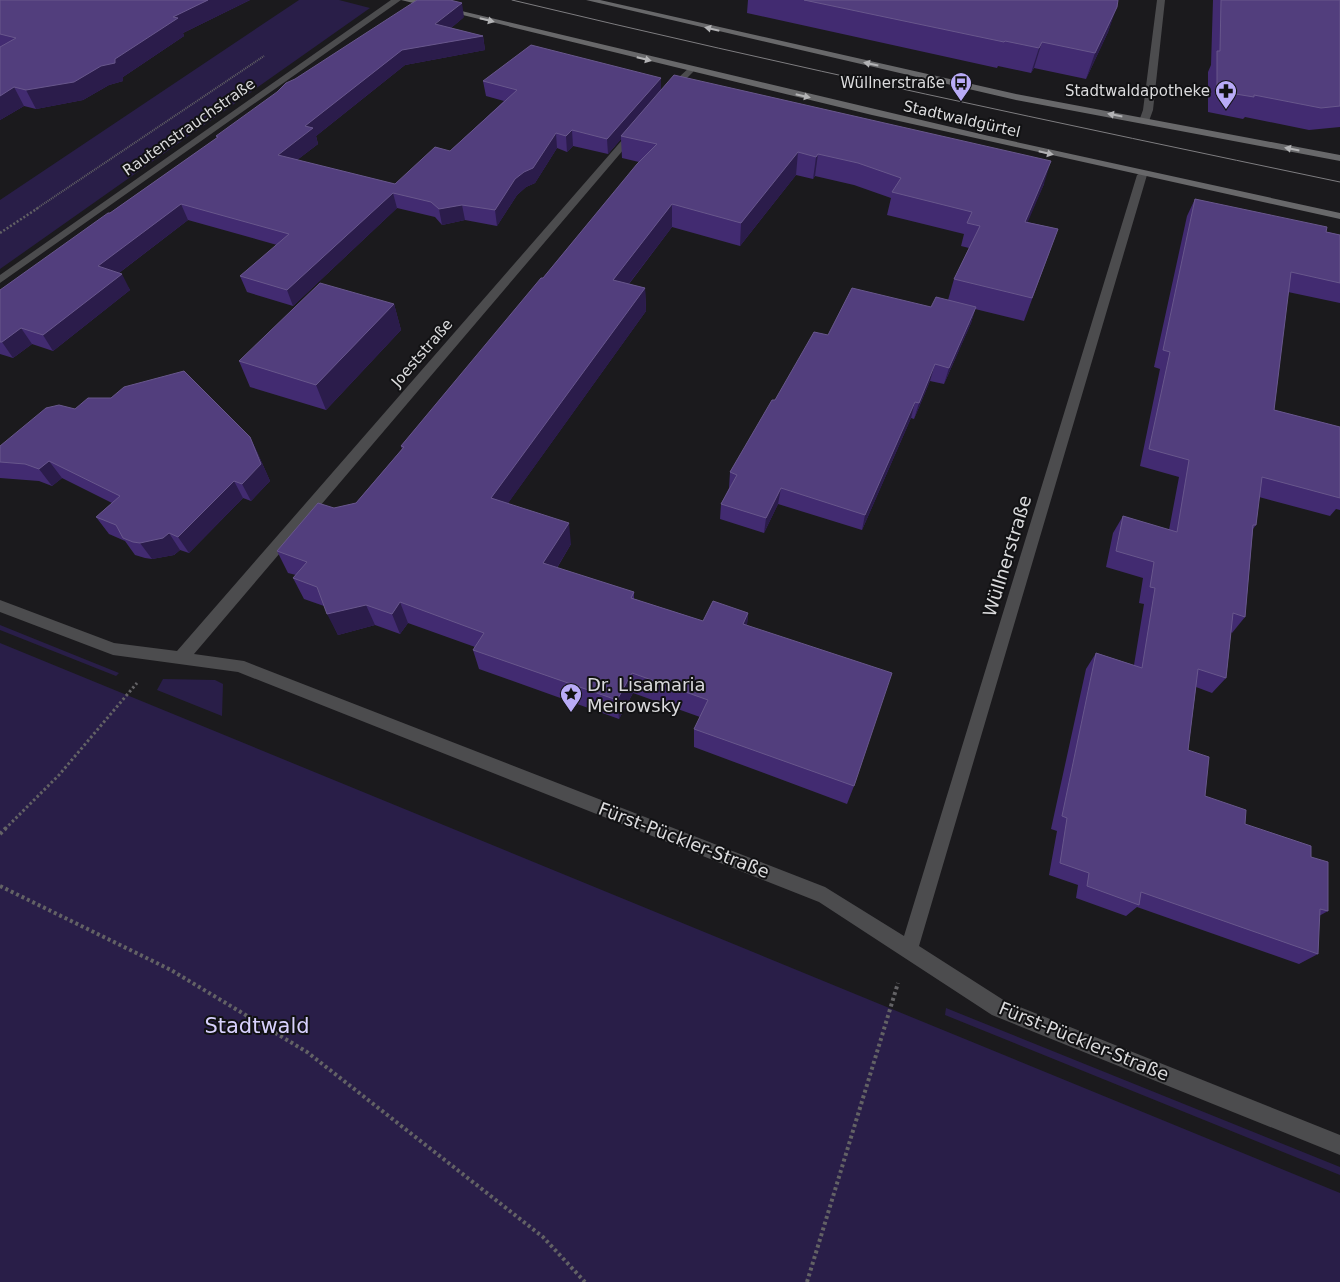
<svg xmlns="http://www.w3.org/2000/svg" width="1340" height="1282" font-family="'DejaVu Sans',sans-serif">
<rect width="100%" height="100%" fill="#1b1a1d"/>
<path fill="#291e48" d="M299,0H339L370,8L0,269V200Z
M0,625L119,673L116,676L0,630Z
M0,643L1340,1193V1282H0Z
M163,679L215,680L223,684L222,716L157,690Z
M946,1008L1340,1167V1175L945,1015Z"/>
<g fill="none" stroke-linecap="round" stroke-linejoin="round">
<path stroke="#636265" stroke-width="2" stroke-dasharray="1 1" stroke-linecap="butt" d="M36,209L264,56"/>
<path stroke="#636265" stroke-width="2.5" stroke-dasharray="2 2" stroke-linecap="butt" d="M0,233L38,208"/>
<path stroke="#636265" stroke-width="3" stroke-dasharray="2.5 2.5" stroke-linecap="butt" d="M5,829L59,775L137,683"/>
<path stroke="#636265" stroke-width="4" stroke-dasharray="3 3" stroke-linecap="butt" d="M0,834L6,828
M0,886L171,970L307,1052L543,1237L585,1282
M807,1282L898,983"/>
<path fill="#4c4c4e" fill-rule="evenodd" d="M391,0H401L0,283V275Z
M1157,0H1165L1153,110L1149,121L1144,124L1139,121L1143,110Z
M690,67L694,70L693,72L673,92H667V88Z
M633,130L638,133L636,135L194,654L244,661L825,887L904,936L1137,175L1142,172L1145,173L1147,175L919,946L1005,1001L1340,1135V1155L992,1015L819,902L238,672L113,655L0,612V600L114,643L177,651L630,131Z"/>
<path fill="#68686a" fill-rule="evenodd" d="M401,0H415L989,136L1340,213V219L872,115Z
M586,0H600L1016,94L1340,155V161L1016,100Z"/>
<path stroke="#7e7d80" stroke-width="1" d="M512,0C787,66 1063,124 1340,182"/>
</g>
<path fill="#422b71" d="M0,0H250L183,33L184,36L123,77V81L109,85L83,100L36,109L24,106L0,120Z
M748,0H1118L1108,32L1086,79L1034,68L1031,73L998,66L997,68L747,13Z
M1213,0H1340V127L1309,130L1245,117L1243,119L1208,112V72L1211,65Z
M464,17L451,28L483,36L485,50L405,65L316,136L318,144L297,160L395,184L450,151L504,101L486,96L483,81L661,90L1044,184L1027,222L1058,229L1024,321L975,309L971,323L944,384L930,381L914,419L911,418L862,530L778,504L764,533L720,519L721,504L729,488L730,472L775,400L828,335L931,307L948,300L954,279L969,248L961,246L964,234L887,215L891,198L854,185L815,176L813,179L796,175L740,246L672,227L629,284L645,288L646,311L508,503L571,544L557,568L634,592V599L703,621L748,613L747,625L854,786L847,804L694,747V729L700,717L633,693L619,719L479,669L473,650L475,647L408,623L400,634L375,625L338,635L324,606L304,599L293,578L296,575L288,573L277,551L334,508L356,503L402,449L401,446L543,278L639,162L622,158L621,139L608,154L573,146L567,152L557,148L535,183L526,187L517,195L497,226L465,220L442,225L435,217L397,208L293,306L247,292L240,276L277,245L188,220L119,273L130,290L53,351L32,344L13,358L0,354V290L110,213L217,138L216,136Z
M1195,199L1340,235V303L1288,292L1274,410L1340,427V510L1336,509L1330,516L1259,497L1256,525L1253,529L1245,617L1232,633L1231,632L1226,678L1212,693L1196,687L1188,750L1205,796L1245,824L1311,857L1328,911L1319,916L1318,954L1299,964L1137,907L1126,916L1076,898L1078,885L1049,875L1057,831L1051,829L1086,669L1096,653L1134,665L1144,604L1139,603L1143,578L1106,567L1113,533L1123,516L1169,530L1179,477L1140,466L1160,369L1154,367L1187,216Z
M394,304L401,330L326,410L250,387L239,361Z
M250,437L258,454L270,481L251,501L243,498L189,553L180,550L174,555L152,559L145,558L135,555L125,541L109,534L96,517L112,503L62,478L52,486L39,481L0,478V446Z"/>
<path fill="#2b1c4b" d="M208,0H250L183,33L184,36L123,77V81L109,85L83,100L36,109L26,90L115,59L173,17Z
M462,3L464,17L438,39L435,24Z
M1117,7L1108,32L1086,79L1095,53Z
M483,36L485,50L405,65L316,136L318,144L284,170L278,155L305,126L402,50Z
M1042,42L1034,68L1031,73L1039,48Z
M661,78V93L621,136V139L608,154L607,139Z
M14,87L24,106L0,120V96Z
M572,130L573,146L567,152L566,136Z
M556,133L557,148L535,183L526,187L517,195L497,226L495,210L515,179Z
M798,152L796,175L740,246L741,223Z
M818,154L815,176L813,179L816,157Z
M1051,161L1044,184L1018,245L1025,222Z
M393,193L397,208L293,306L287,290Z
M181,204L188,220L107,282L98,266Z
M672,204V227L614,303L613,280Z
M462,205L465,220L442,225L439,209Z
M122,274L130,290L53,351L43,335Z
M645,288L646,311L496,520L491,498Z
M394,304L401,330L326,410L316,385Z
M976,307L971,323L944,384L949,368Z
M21,328L32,344L13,358L2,342Z
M935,364L930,381L914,419L919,403Z
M915,402L911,418L862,530L865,515Z
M250,437L258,454L270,481L251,501L242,484Z
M49,461L62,478L52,486L39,469Z
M234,481L243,498L189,553L178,537Z
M781,488L778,504L764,533L766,518Z
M569,523L571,544L547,584L543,563Z
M169,533L180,550L174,555L152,559L140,543Z
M400,602L408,623L400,634L392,614Z
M366,605L375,625L338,635L327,614Z
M748,613L746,633L743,624Z
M632,673L633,693L619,719L617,700Z"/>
<path fill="#523e7d" stroke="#68578c" d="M0,0H208L173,17L178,18L115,59V63L101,66L74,82L26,90L14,87L0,96V47L16,38L0,34Z
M417,0H450L462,3L435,24L483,36L402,50L305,126L313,128L278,155L395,184L435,147L450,151L517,90L483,81L531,45L661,78L607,139L572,130L566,136L556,133L533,168L524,172L515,179L495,210L462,205L439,209L431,202L393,193L287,290L240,276L289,234L181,204L98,266L122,274L43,335L21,328L2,342H0V290L108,213H110L218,137L216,136L277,92L286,83L295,79Z
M804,0H1118L1117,7L1095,53L1042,42L1039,48L1005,41L1004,42Z
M1221,0H1340V106L1321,108L1254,95V97L1217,91V51H1220Z
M674,75L1051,161L1025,222L1058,229L1032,298L954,279L980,226L967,223L972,212L892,192L901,178L858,163L818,154L816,157L798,152L741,223L672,204L613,280L645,288L491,498L569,523L543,563L634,592L631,598L703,621L713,601L748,613L743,624L892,673L854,786L694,729L708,700L632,673L617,700L473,650L484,633L400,602L392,614L366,605L327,614L317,587L293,578L307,562L277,551L318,503L334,508L356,503L404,447L401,446L541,278H543L637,164L657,144L621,136Z
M1195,199L1327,227L1326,232L1340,235V283L1291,272L1274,410L1340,427V498L1262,477L1256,525H1253L1245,617L1233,613L1226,678L1198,669L1188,750L1209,757L1205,796L1246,810L1245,824L1311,846V857L1328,862V911L1320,909L1318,954L1141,892L1139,905L1087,886L1089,873L1060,863L1067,818L1062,816L1096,653L1142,668L1155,588L1150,587L1154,562L1116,551L1123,516L1177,532L1189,460L1149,449L1170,352L1163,350Z
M320,283L394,304L316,385L239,361Z
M852,288L931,307L936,297L976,307L949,368L935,364L919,403L915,402L865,515L781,488L766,518L721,504L737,475L730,472L772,400H775L814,332L828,335Z
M184,371L250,437L261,464L242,484L234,481L178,537L169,533L163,538L140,543L133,542L123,538L116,525L96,517L120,496L49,461L39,469L25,464L0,462V446L46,408L59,405L75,409L88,398H111L124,387Z"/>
<defs><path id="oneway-solid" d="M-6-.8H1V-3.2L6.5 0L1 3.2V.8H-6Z" transform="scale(1.25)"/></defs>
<g fill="#b3b3b5">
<use href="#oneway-solid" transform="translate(487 20) rotate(14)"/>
<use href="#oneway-solid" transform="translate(712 29) rotate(-167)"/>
<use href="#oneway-solid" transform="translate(644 59) rotate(14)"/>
<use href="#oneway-solid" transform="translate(871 64) rotate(-168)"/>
<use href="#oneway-solid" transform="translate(803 96) rotate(13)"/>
<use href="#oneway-solid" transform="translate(1115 115) rotate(-169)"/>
<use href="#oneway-solid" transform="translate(1292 149) rotate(-169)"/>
<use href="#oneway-solid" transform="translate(1046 153) rotate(13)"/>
</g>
<defs>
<g id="bus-pin" transform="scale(1.125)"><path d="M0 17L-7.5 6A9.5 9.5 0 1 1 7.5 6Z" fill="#b9abf7" stroke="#121214"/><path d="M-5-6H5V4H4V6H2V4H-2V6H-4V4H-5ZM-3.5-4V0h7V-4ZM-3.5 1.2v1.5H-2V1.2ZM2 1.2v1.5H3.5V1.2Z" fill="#111"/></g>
<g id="pharmacy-pin" transform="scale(1.125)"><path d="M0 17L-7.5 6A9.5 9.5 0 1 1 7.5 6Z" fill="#b9abf7" stroke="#121214"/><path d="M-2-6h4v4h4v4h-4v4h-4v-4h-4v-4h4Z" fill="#111"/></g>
<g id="sight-pin" transform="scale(1.125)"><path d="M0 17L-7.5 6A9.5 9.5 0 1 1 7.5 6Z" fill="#b9abf7" stroke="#121214"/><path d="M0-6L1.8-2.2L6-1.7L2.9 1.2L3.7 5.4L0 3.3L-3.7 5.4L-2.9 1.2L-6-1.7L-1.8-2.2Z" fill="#111"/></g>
</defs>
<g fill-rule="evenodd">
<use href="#bus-pin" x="961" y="83"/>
<use href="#pharmacy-pin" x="1226" y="91"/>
<use href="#sight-pin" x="571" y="694"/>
</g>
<g text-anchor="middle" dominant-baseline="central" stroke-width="4" stroke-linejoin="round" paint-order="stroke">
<g font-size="15" fill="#dbdbdd" stroke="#121214" text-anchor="end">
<text x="945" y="83">Wüllnerstraße</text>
<text x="1210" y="91">Stadtwaldapotheke</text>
</g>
<g font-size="15" fill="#dbdbdd" stroke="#121214">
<text transform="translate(962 119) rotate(13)">Stadtwaldgürtel</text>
<text transform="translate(189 127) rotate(-35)">Rautenstrauchstraße</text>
<text transform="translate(422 353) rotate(-49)">Joeststraße</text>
</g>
<g font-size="18" fill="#dbdbdd" stroke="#121214">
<text transform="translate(1007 556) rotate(-73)">Wüllnerstraße</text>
<text transform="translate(684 840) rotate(21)">Fürst-Pückler-Straße</text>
<text transform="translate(1084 1041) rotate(22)">Fürst-Pückler-Straße</text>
</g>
<g font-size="18" fill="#dbdbdd" stroke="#121214" text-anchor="start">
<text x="587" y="684">Dr. Lisamaria<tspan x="587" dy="21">Meirowsky</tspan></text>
</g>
<g font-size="21" fill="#d8d1fd" stroke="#121214">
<text x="257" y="1026">Stadtwald</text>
</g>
</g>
</svg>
